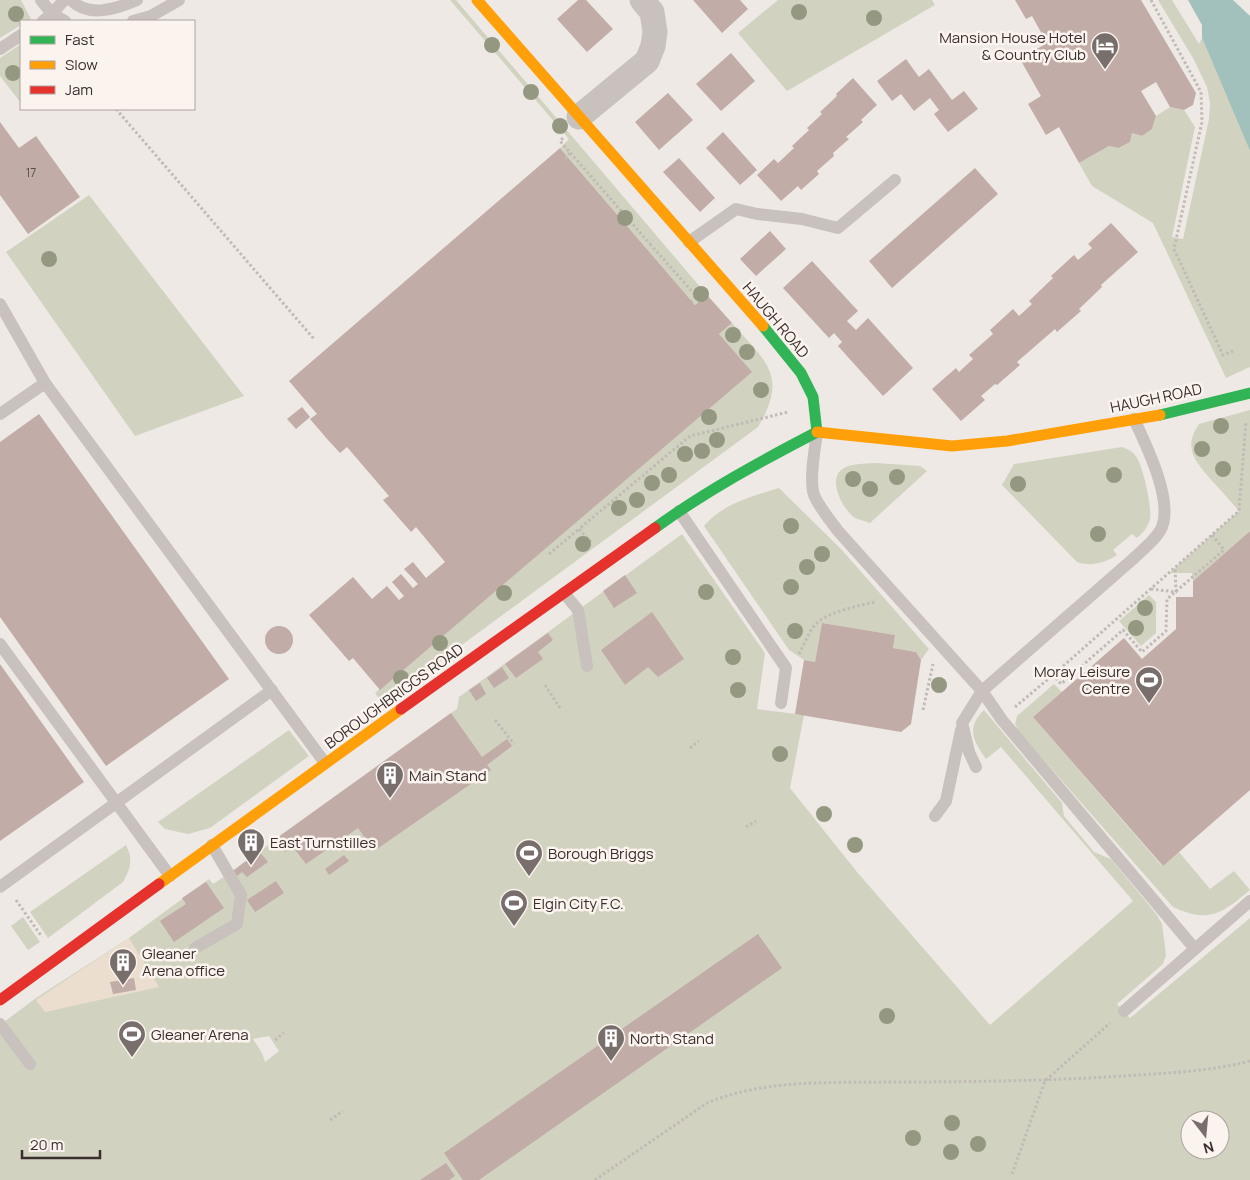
<svg xmlns="http://www.w3.org/2000/svg" width="1250" height="1180" font-family="Manrope,sans-serif">
<rect width="100%" height="100%" fill="#eee9e5"/>
<path fill="#d1d3c0" fill-rule="evenodd" d="M0,0H21L31,19L27,21H21V25L0,38Z
M450,0H456L707,295L695,305L563,151L560,148L569,139Z
M778,0H932L935,5L787,91L738,33Z
M1158,0H1172L1199,44L1202,38L1250,151V367L1226,378L1153,223L1092,186L1079,163L1109,146L1120,148L1130,142L1132,133L1142,136L1152,129L1156,116L1170,107L1184,110L1195,127L1172,237L1183,239L1209,119L1210,103L1207,87L1193,58Z
M21,44V103L0,76V58Z
M89,195L244,396L135,436L6,252Z
M732,323C765,361 789,375 758,427L383,703L375,693L751,372L719,334Z
M1250,410V531L1193,581L1192,573H1169L1239,511C1230,501 1222,491 1213,482C1196,462 1182,449 1199,424Z
M1122,447C1127,449 1132,451 1135,455C1143,464 1152,507 1150,519C1148,527 1143,533 1137,538L1132,534L1113,550L1117,555C1105,563 1091,567 1077,562L1002,485L1014,464Z
M876,463L920,466L927,471L870,523C866,521 859,520 855,518C843,510 828,481 841,470C849,463 866,464 876,463Z
M779,488L841,549L929,649L921,660L916,652L893,648L895,635L822,623L815,662L804,660L789,650L704,526C722,504 753,496 779,488Z
M682,534L765,653L757,709L804,715L790,788L857,872L990,1025L1133,901L1001,747L986,759C973,741 966,728 984,710L1062,803L1064,816L1094,852L1111,859L1157,915L1162,924L1165,946L1166,955L1163,964L1117,1004L1130,1018L1250,918V1180H0V1025L36,998L129,938L209,879L213,884L228,874L451,713L457,709L459,697ZM269,1036L279,1051L265,1062L262,1053L253,1039ZM1190,1120H1220V1150H1190Z
M1149,595L1156,602V633L1141,646L1119,621Z
M1054,684L1062,692L1033,717L1162,866L1179,852L1210,889L1234,871L1250,890C1222,913 1210,924 1173,907L1019,732L1015,724L1017,716Z
M289,730L309,756L210,828L188,834L165,829L158,822Z
M126,845C133,859 131,868 123,882L48,938L30,912Z
M23,917L40,942L28,950L11,926Z"/>
<path fill="#ecdece" d="M129,938L159,987L45,1012L36,1000Z"/>
<path fill="#a2c0bc" d="M1188,0H1233L1250,16V151L1202,38V25Z"/>
<path fill="#c1aca7" d="M578,0H586L613,29L587,52L557,19Z
M693,0H740L748,9L722,33Z
M1015,0H1141L1196,93L1193,105L1184,110L1170,107L1156,82L1141,91L1156,116L1152,129L1142,136L1132,133L1130,142L1119,148L1109,146L1079,163L1059,127L1046,135L1028,104L1041,96L1020,59L1047,43L1032,16L1026,19Z
M731,53L755,81L721,111L696,84Z
M906,59L919,77L929,69L952,100L964,91L978,109L948,132L934,114L939,110L930,98L914,111L901,94L892,101L877,81Z
M853,78L877,105L861,120L863,122L846,137L849,139L833,153L834,156L817,171L819,174L801,190L798,186L781,201L757,175L774,159L778,163L794,148L792,146L809,130L807,128L822,114L820,112L837,96L836,94Z
M668,93L693,120L659,150L635,122Z
M0,122L19,148L36,136L80,197L28,234L0,195Z
M723,132L757,170L740,185L706,148Z
M560,148L695,305L707,295L732,323L719,334L752,372L380,690L353,658L349,661L309,615L353,577L372,599L387,586L399,600L404,596L392,582L401,574L413,588L418,584L404,569L413,562L426,578L445,562L416,527L411,532L383,500L389,496L347,447L340,453L328,440L310,419L317,414L289,381Z
M679,158L715,198L700,212L663,172Z
M975,168L998,194L892,288L869,261Z
M1111,223L1138,252L1101,285L1102,287L1079,309L1081,311L1057,332L1055,329L1017,362L1020,365L997,385L995,384L981,396L985,400L961,421L932,389L956,368L959,372L973,359L969,355L993,334L990,330L1013,309L1019,316L1032,304L1029,301L1053,278L1051,276L1074,255L1078,260L1092,248L1088,244Z
M770,231L786,249L756,276L740,259Z
M812,261L858,311L847,321L856,330L868,318L913,368L883,396L838,346L842,342L834,333L829,338L783,288Z
M302,407L310,417L296,429L287,419Z
M39,414L229,679L106,766L0,617V442Z
M1250,531V790L1163,866L1033,717L1124,638L1142,659L1176,629V597H1193V581Z
M625,575L637,593L614,608L603,591Z
M652,612L684,659L658,677L648,667L625,685L601,650Z
M822,623L895,635L893,648L916,652L921,660L911,724L901,732L795,714L804,660L815,662Z
M265 640a14 14 0 1 1 28 0a14 14 0 1 1-28 0Z
M548,633L553,640L538,652L543,659L516,678L505,664Z
M0,664L84,782L0,841Z
M502,667L509,678L494,688L487,678Z
M480,683L486,694L476,701L469,690Z
M451,713L482,757L507,739L512,746L487,765L491,770L374,851L358,828L306,864L293,847L285,852L274,840Z
M259,851L268,862L247,877L242,872L237,876L233,871Z
M344,855L349,861L329,875L325,869Z
M276,881L284,893L255,912L247,900Z
M206,882L224,908L174,942L160,921L186,904L182,898Z
M758,934L782,968L479,1180H463L444,1153Z
M134,978L136,990L113,994L110,982Z
M446,1163L455,1176L449,1180H420Z"/>
<g fill="none" stroke-linecap="round" stroke-linejoin="round">
<path stroke="#c1bab6" stroke-width="3" stroke-dasharray="2.5 2.5" stroke-linecap="butt" d="M1151,0L1201,92L1202,122L1174,249L1223,355L1233,351
M116,109L314,339
M563,138L560,141L650,244L653,241
M565,159L570,153
M650,244L696,296L691,301
M1212,535L1224,550L1167,599L1166,631L1142,652L1123,630L1061,684L1053,675L1239,511L1246,421
M591,542L579,529L690,436L788,412
M549,554L579,529
M1151,589L1176,592L1175,568
M799,654C804,645 808,634 814,626C825,612 858,606 875,602
M545,685L560,708
M1015,707L1053,675
M923,710L933,664
M495,720L514,744
M690,748L699,741
M746,827L756,821
M16,900L42,937
M275,1040L284,1033
M330,1120L343,1111
M1012,1174L1045,1081L1110,1023
M595,1180L707,1103C765,1079 829,1083 890,1082C968,1082 1045,1081 1122,1076C1165,1073 1208,1072 1250,1061"/>
<path stroke="#c8c1bd" stroke-width="12" d="M41,0L52,14L65,21
M71,0C89,18 116,9 137,0
M43,21L52,14L64,0
M133,21L151,16L179,0
M0,49L21,35
M689,242L736,209L757,214L802,219L838,228L895,180
M0,304L45,383
M0,414L45,383L325,763
M817,432C815,449 809,479 814,495C819,507 830,520 838,531L982,691L1133,559C1143,549 1157,539 1162,527C1173,499 1146,445 1134,419
M679,511L786,668L781,703
M564,593L578,610L587,666
M0,644L170,876
M976,767L969,752L962,723L982,691L1002,720L1195,949
M935,816L946,801L961,730
M0,887L272,690
M195,948L237,924L241,895L212,845
M1124,1011L1250,901
M0,1024L30,1064"/>
<path stroke="#c8c1bd" stroke-width="25" d="M579,117L647,61L653,46L655,32L652,12L642,0"/>
<path stroke="#30b455" stroke-width="11" d="M763,326L801,373L813,397L817,432
M1160,415L1250,393
M655,528C706,491 761,461 817,432"/>
<path stroke="#ff9f0a" stroke-width="11" d="M477,0L763,326
M817,432L952,446L1007,441L1160,415
M159,884L401,709"/>
<path stroke="#e5322d" stroke-width="11" d="M401,709L655,528
M0,1000L159,884"/>
</g>
<g fill="#959881">
<circle cx="799" cy="12" r="8"/>
<circle cx="16" cy="14" r="8"/>
<circle cx="874" cy="18" r="8"/>
<circle cx="492" cy="45" r="8"/>
<circle cx="13" cy="73" r="8"/>
<circle cx="531" cy="92" r="8"/>
<circle cx="560" cy="126" r="8"/>
<circle cx="625" cy="218" r="8"/>
<circle cx="49" cy="259" r="8"/>
<circle cx="701" cy="294" r="8"/>
<circle cx="733" cy="335" r="8"/>
<circle cx="747" cy="352" r="8"/>
<circle cx="761" cy="390" r="8"/>
<circle cx="709" cy="417" r="8"/>
<circle cx="1221" cy="426" r="8"/>
<circle cx="717" cy="440" r="8"/>
<circle cx="1202" cy="449" r="8"/>
<circle cx="702" cy="451" r="8"/>
<circle cx="685" cy="454" r="8"/>
<circle cx="1223" cy="469" r="8"/>
<circle cx="669" cy="475" r="8"/>
<circle cx="1114" cy="475" r="8"/>
<circle cx="897" cy="477" r="8"/>
<circle cx="853" cy="479" r="8"/>
<circle cx="652" cy="483" r="8"/>
<circle cx="1018" cy="484" r="8"/>
<circle cx="870" cy="489" r="8"/>
<circle cx="637" cy="500" r="8"/>
<circle cx="619" cy="508" r="8"/>
<circle cx="791" cy="526" r="8"/>
<circle cx="1098" cy="534" r="8"/>
<circle cx="583" cy="544" r="8"/>
<circle cx="822" cy="554" r="8"/>
<circle cx="807" cy="567" r="8"/>
<circle cx="791" cy="587" r="8"/>
<circle cx="706" cy="592" r="8"/>
<circle cx="504" cy="593" r="8"/>
<circle cx="1145" cy="608" r="8"/>
<circle cx="1136" cy="628" r="8"/>
<circle cx="795" cy="631" r="8"/>
<circle cx="440" cy="643" r="8"/>
<circle cx="733" cy="657" r="8"/>
<circle cx="401" cy="678" r="8"/>
<circle cx="939" cy="685" r="8"/>
<circle cx="738" cy="690" r="8"/>
<circle cx="780" cy="754" r="8"/>
<circle cx="824" cy="814" r="8"/>
<circle cx="855" cy="845" r="8"/>
<circle cx="887" cy="1016" r="8"/>
<circle cx="952" cy="1123" r="8"/>
<circle cx="913" cy="1138" r="8"/>
<circle cx="978" cy="1144" r="8"/>
<circle cx="951" cy="1152" r="8"/>
</g>
<defs>
<g id="hotel-pin" transform="scale(1.4375)"><path d="M0 17L-7.5 6A9.5 9.5 0 1 1 7.5 6Z" fill="#786f6d" stroke="#faf3ee"/><path d="M-6-4.5h1.5V1H6V5H4.5V3h-9V5H-6ZM-4 0a1.8 1.8 0 1 1 3.6 0ZM.5 0V-2.5h3Q6-2.5 6 0Z" fill="#fff"/></g>
<g id="stadium-pin" transform="scale(1.4375)"><path d="M0 17L-7.5 6A9.5 9.5 0 1 1 7.5 6Z" fill="#786f6d" stroke="#faf3ee"/><path d="M0-5a6.5 5 0 1 0 0 10a6.5 5 0 1 0 0-10ZM-3.5-1.8h7v3.6h-7Z" fill="#fff"/></g>
<g id="building-pin" transform="scale(1.4375)"><path d="M0 17L-7.5 6A9.5 9.5 0 1 1 7.5 6Z" fill="#786f6d" stroke="#faf3ee"/><path d="M-4-6H4V6H1V3H-1V6H-4ZM-2.5-4.3h1.7v1.8h-1.7ZM.8-4.3h1.7v1.8H.8ZM-2.5-1h1.7V.8h-1.7ZM.8-1h1.7V.8H.8Z" fill="#fff"/></g>
</defs>
<g fill-rule="evenodd">
<use href="#hotel-pin" x="1105" y="46"/>
<use href="#stadium-pin" x="1149" y="680"/>
<use href="#building-pin" x="390" y="775"/>
<use href="#building-pin" x="251" y="842"/>
<use href="#stadium-pin" x="529" y="853"/>
<use href="#stadium-pin" x="514" y="903"/>
<use href="#building-pin" x="123" y="962"/>
<use href="#stadium-pin" x="132" y="1034"/>
<use href="#building-pin" x="611" y="1038"/>
</g>
<g text-anchor="middle" dominant-baseline="central" stroke-width="5" stroke-linejoin="round" paint-order="stroke">
<g font-size="12" fill="#5b4e4b">
<text x="31" y="172">17</text>
</g>
<g font-size="15" fill="#392e2c" stroke="#faf3ee" text-anchor="start">
<text x="1086" y="37" text-anchor="end">Mansion House Hotel<tspan x="1086" dy="17">&amp; Country Club</tspan></text>
<text x="1130" y="671" text-anchor="end">Moray Leisure<tspan x="1130" dy="17">Centre</tspan></text>
<text x="409" y="775">Main Stand</text>
<text x="270" y="842">East Turnstilles</text>
<text x="548" y="853">Borough Briggs</text>
<text x="533" y="903">Elgin City F.C.</text>
<text x="142" y="953">Gleaner<tspan x="142" dy="17">Arena office</tspan></text>
<text x="151" y="1034">Gleaner Arena</text>
<text x="630" y="1038">North Stand</text>
</g>
<g font-size="15" fill="#392e2c" stroke="#faf3ee">
<text transform="translate(776 320) rotate(50)">HAUGH ROAD</text>
<text transform="translate(1156 398) rotate(-12)">HAUGH ROAD</text>
<text transform="translate(394 696) rotate(-36)">BOROUGHBRIGGS ROAD</text>
</g>
</g>
<rect x="20" y="20" width="175" height="90" fill="#faf3ee" stroke="#ada4a0"/>
<rect x="30" y="36" width="25" height="8" fill="#30b455" stroke="#ada4a0"/>
<text x="65" y="45" font-size="15" fill="#392e2c">Fast</text>
<rect x="30" y="61" width="25" height="8" fill="#ff9f0a" stroke="#ada4a0"/>
<text x="65" y="70" font-size="15" fill="#392e2c">Slow</text>
<rect x="30" y="86" width="25" height="8" fill="#e5322d" stroke="#ada4a0"/>
<text x="65" y="95" font-size="15" fill="#392e2c">Jam</text>
<g transform="translate(1205 1135) rotate(164)"><circle r="24" fill="#faf3ee" stroke="#ada4a0"/>
<path d="M0-4L9 19L0 12L-9 19Z" fill="#786f6d"/>
<text y="-8" font-size="14" font-weight="bold" text-anchor="middle" fill="#392e2c">N</text>
</g>
<path d="M22 1150v8h78v-8" fill="none" stroke="#392e2c" stroke-width="2.5"/>
<text x="30" y="1150" font-size="15" fill="#392e2c" stroke="#faf3ee" stroke-width="4" paint-order="stroke">20 m</text>
</svg>
